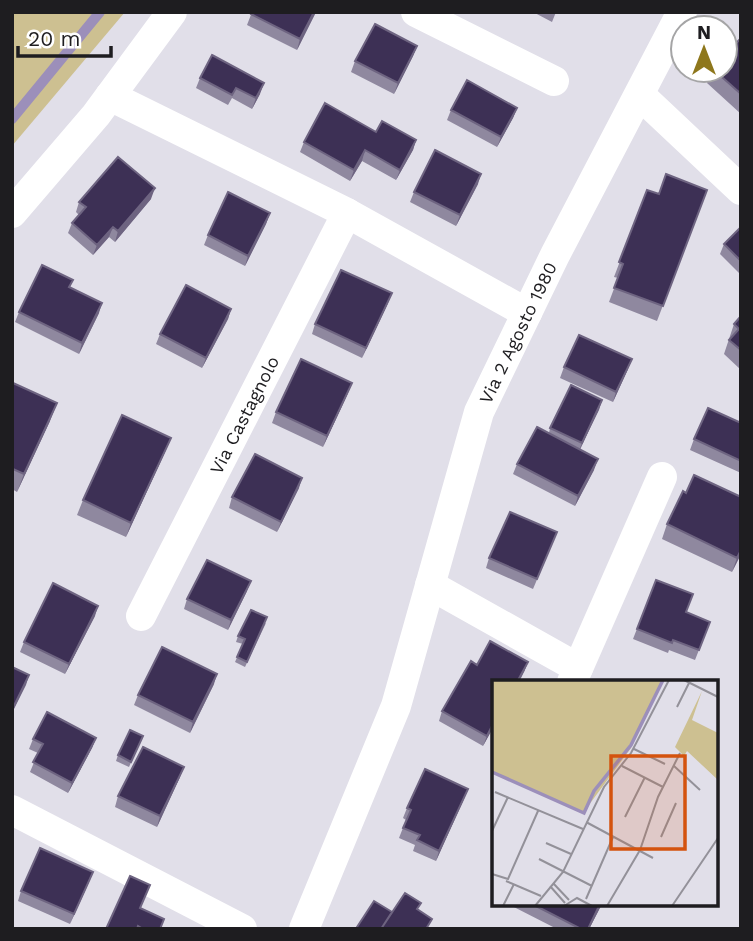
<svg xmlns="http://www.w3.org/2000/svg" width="753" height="941" font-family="'Work Sans',sans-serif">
<rect width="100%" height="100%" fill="#e1dfe9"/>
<path fill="#cdc091" d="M12,12H125L12,146Z"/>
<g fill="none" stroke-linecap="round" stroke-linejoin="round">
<path stroke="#9c8fba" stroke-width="10" d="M12,119L100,12"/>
<g stroke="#fff" stroke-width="30">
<path d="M416,12L554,81"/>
<path d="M640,95L741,190"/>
<path d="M110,96L347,213L527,313"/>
<path d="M12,213L96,115L172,12"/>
<path d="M430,585L578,668"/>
<path id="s1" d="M141,616L347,213"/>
<path d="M572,682L662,477"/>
<path d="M12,810L242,929"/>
<path id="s2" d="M304,929L396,706L479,412L555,255L682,12"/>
</g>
</g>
<path fill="#8f889f" d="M252,12H316L297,50L247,25Z
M533,12H556L552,22Z
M741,38V114L707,83L712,70H725Z
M417,46L413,56L394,94L351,72L355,61Z
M200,78L260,94L252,109L232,98L228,105L196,88Z
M517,108L513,118L497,147L447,120L451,110Z
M376,132L416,140L413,150L396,180L362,161L350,181L300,152L304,142Z
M478,184L456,226L410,202L414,192Z
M647,190L659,194L707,190L657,321L609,302L618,278L614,277Z
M151,199L115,242L109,237L93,255L68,233L72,223L79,215L76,212L79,202Z
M270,213L266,224L245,266L204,245L208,235Z
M741,227V275L720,254L724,244Z
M73,280L70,287L99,313L79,354L15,322L19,312Z
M388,303L362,358L312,334L315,324Z
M231,309L228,319L202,368L156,344L160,334Z
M741,316V370L724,354L734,324Z
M564,367L628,369L613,402L560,378Z
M12,385L50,421L17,492L12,489Z
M348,393L323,447L272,423L276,412Z
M602,400L580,450L594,470L575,506L513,474L517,464L549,433L550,428Z
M741,423V473L690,450L694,439Z
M171,438L165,452L126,537L77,515L83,500Z
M299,488L277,532L229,508L232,497Z
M741,497V554L732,572L662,539L667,524Z
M553,542L533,589L486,568L489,558Z
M656,580L686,612L710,622L695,660L669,650L668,653L633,639Z
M247,591L228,630L184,609L187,599Z
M95,616L65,674L20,652L24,642Z
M266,623L245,667L235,662L243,644L236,642L238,636Z
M528,662L524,672L494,682V726L483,746L439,721L442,711L477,665Z
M214,684L190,733L134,705L138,695Z
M143,736L129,767L116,761L118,755Z
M96,738L92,748L68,793L30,772L38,753L29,749L33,739Z
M180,777L157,827L115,807L118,796Z
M468,789L436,861L413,851L415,845L399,838L406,820L403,818L407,808Z
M89,882L70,924L18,901L21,891Z
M508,904H602L589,929H557Z"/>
<path fill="#6e6481" d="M314,12H316L297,50L300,39Z
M417,46L413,56L394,94L398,83Z
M264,83L260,94L252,109L256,98Z
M517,108L513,118L497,147L501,137Z
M416,140L413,150L396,180L400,170Z
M365,150L362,161L350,181L354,170Z
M481,174L478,184L456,226L460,215Z
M155,188L151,199L115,242L118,231Z
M270,213L266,224L245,266L248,256Z
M113,227L109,237L93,255L97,245Z
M392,293L388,303L362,358L366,348Z
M102,303L99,313L79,354L82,343Z
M231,309L228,319L202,368L206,358Z
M632,359L628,369L613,402L616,392Z
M352,383L348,393L323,447L327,436Z
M602,400L599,410L578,453L582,443Z
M57,403L50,421L17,492L24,474Z
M171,438L165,452L126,537L131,523Z
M598,459L594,470L575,506L578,496Z
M302,478L299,488L277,532L281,522Z
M741,550V554L732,572L737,558Z
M251,581L247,591L228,630L231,620Z
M98,606L95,616L65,674L69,664Z
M528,662L524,672L519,682H517Z
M217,674L214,684L190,733L193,722Z
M29,675L26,685L12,713V710Z
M494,722V726L483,746L487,736Z
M96,738L92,748L68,793L72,783Z
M184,767L180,777L157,827L160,816Z
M468,789L464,799L436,861L439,851Z
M93,872L89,882L70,924L74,914Z
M600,904H602L589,929H588Z"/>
<path fill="#3d3055" stroke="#6e6481" stroke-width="2" d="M252,12H314L300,39L251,14Z
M375,24L417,46L398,83L355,61Z
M741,38V94L714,70H725V55Z
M212,55L264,83L256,98L236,88L232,95L200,78Z
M467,80L517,108L501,137L451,110Z
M325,103L376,132L382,121L416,140L400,170L365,150L354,170L304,142Z
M435,150L481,174L460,215L414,192Z
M118,157L155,188L118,231L113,227L97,245L72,223L86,207L79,202Z
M666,174L707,190L663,306L614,288L623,264L619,262L647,190L659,194Z
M228,192L270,213L248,256L208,235Z
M741,227V261L724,244Z
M42,265L73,280L69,287L102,303L82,343L19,312Z
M341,270L392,293L366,348L315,324Z
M186,285L231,309L206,358L160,334Z
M741,316V350L729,340L739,329L734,324Z
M579,335L632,359L616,392L564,367Z
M301,359L352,383L327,436L276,412Z
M13,383L57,403L24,474L13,469L12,470V385Z
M571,385L602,400L582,443L550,428Z
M708,408L741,423V461L694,439Z
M122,415L171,438L131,523L83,500Z
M537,427L598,459L578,496L517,464Z
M255,454L302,478L281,522L232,497Z
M694,475L741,497V550L737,558L667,524L683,491L686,493Z
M510,512L557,532L537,579L489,558Z
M207,560L251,581L231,620L187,599Z
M656,580L693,594L686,612L710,622L699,650L673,640L672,643L637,629Z
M53,583L98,606L69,664L24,642Z
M251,610L267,617L247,662L237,657L245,639L238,636Z
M490,641L528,662L517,682H494V722L487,736L442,711L471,661L477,665Z
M162,647L217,674L193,722L138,695Z
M12,667L29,675L12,710Z
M47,712L96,738L72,783L33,762L43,744L33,739Z
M130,730L143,736L131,762L118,755Z
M143,747L184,767L160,816L118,796Z
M425,769L468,789L439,851L417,840L420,835L403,828L411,810L407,808Z
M40,848L93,872L74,914L21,891Z
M130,876L150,885L140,908L164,919L160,929H143L138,926L137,929H106Z
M405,893L421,903L417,909L432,919L426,929H381Z
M374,901L392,912L381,929H359L357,927Z
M532,904H600L588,929H581Z"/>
<g text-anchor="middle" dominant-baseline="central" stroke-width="7" stroke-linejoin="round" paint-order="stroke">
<g font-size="18" fill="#1e1d20" stroke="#fff">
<text stroke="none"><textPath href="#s2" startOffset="635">Via 2 Agosto 1980</textPath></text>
<text stroke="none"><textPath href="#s1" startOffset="226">Via Castagnolo</textPath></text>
</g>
</g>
<g transform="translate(492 680)">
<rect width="226" height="226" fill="#e1dfe9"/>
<path d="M0,0H172L139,68L91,133L0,91ZM210,11L200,40L226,53V100L195,71L192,76L183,67Z" fill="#cdc091"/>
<path fill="none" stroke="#9c8fba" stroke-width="3.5" d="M0,92L92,133L102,111L139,65L171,0"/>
<path fill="none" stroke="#939199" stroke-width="2" d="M192,0L226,17M185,27L197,3M142,69L173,84M130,86L171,107M182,86L208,110M3,112L91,149M133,137L153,97M94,142L161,178M0,151L16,117M169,157L184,123M54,163L79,174M47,179L100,206M0,194L16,199L46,131M14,201L49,216M61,203L77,220M58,206L73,223M94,219L121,157M11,226L22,204M43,226L71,192L112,107L139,73L177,0M72,226L85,218L100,226M115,226L148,170L166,117L188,73M180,226L226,158"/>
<path fill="#d4530e" fill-opacity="0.15" stroke="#d4530e" stroke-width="3.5" d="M119,76H193V169H119Z"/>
<rect width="226" height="226" fill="none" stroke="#1e1d20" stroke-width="3.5"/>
</g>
<rect width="753" height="941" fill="none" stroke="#1e1d20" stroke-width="28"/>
<g transform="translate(704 49)"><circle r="33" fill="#ffffff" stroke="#a5a5a6" stroke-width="2"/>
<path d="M0-5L12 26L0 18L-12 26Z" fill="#8e771c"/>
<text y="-10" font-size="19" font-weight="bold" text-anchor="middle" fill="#1e1d20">N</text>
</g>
<path d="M18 46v10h93v-10" fill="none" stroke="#1e1d20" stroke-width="3.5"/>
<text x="28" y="46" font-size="21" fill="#1e1d20" stroke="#ffffff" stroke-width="5" paint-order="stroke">20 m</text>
</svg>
